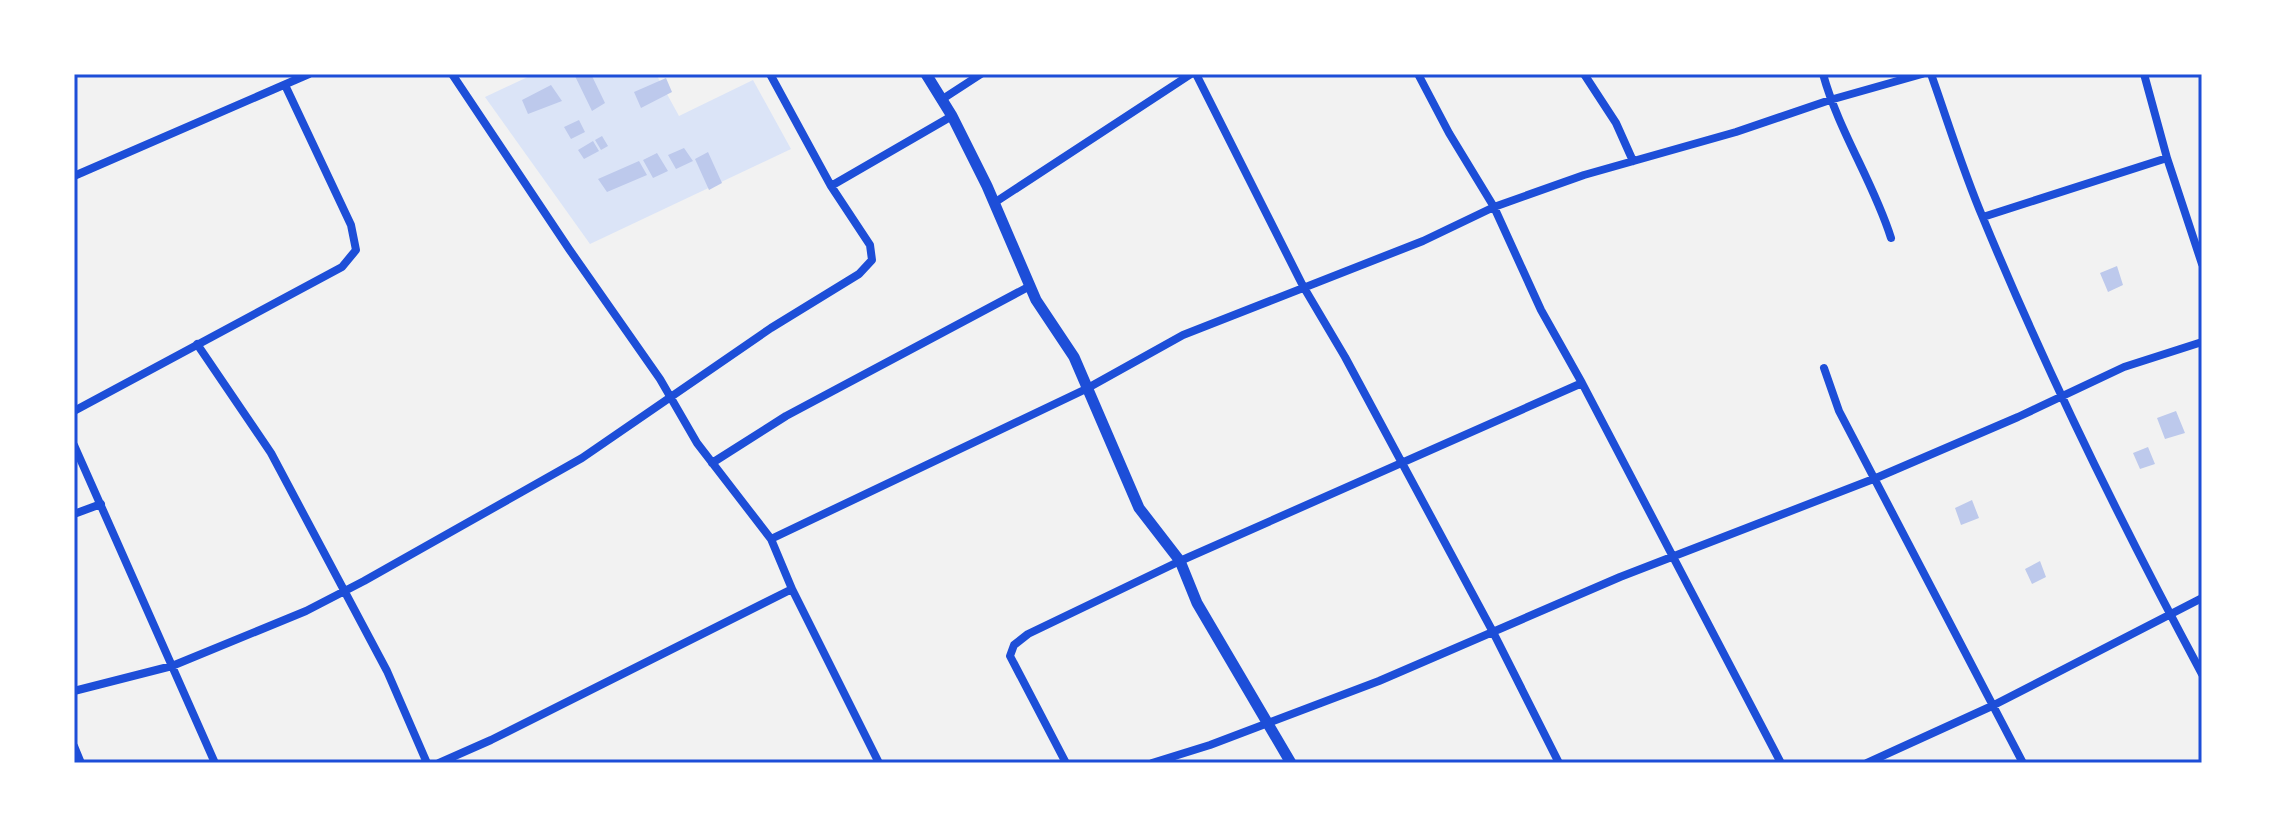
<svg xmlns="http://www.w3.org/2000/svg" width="2276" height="837" font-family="'Fira Sans',sans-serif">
<rect width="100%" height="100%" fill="#f2f2f2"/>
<path fill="#dbe4f7" d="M534,74H656L679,116L753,80L791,149L590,244L485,97Z"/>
<path fill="#bdc9ec" d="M574,74H591L605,103L592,111Z
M666,78L672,92L641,108L634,92Z
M551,85L562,101L528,114L522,100Z
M579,120L585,132L571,139L564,127Z
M602,136L608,146L601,150L595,140Z
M593,141L599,151L584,159L578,150Z
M684,148L693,161L676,169L668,155Z
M708,152L722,183L709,190L695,159Z
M657,153L668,171L653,178L643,160Z
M639,161L647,175L607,192L598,179Z
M2117,266L2123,285L2108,292L2100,273Z
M2176,411L2185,433L2165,439L2157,418Z
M2148,447L2155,464L2140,469L2133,453Z
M1972,500L1979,518L1961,525L1955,508Z
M2040,561L2046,577L2032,584L2025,569Z"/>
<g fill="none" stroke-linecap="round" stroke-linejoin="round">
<path stroke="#1d4ed8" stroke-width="8" d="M452,74L569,249L660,379L697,443L771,539L792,589L879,763
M1196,74L1303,286L1345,357L1493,632L1559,763
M1418,74L1449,133L1494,207L1541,310L1582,383L1781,763
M1584,74L1616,123L1633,161
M1823,74C1839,132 1873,181 1891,238
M1931,74C1948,122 1963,171 1983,218C2047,373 2122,525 2202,674
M2144,74L2167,158L2202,264
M941,100L981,74
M74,176L309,74
M831,186L952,116
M994,203L1191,74
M1983,217L2167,158
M197,344L271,453L387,671L427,763
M1824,368L1839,411L2023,763
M74,411L342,267L356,250L351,225L285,85
M74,445L215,763
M712,463L786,416L1030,286
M74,514L101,504
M771,539L1086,389L1183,335L1423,241L1494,207L1584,175L1736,132L1830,100L1922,74
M74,691L172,666L306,611L364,581L582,458L771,328L859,274L872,260L870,245L831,186L770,74
M74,746L81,763
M439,763L491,740L792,589
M1066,763L1010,656L1014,645L1028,634L1180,561L1582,383
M1152,763L1210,745L1379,681L1620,577L1876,478L2018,417L2124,367L2202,342
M1867,763L1992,706L2202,598"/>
<path stroke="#1d4ed8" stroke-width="11" d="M926,74L952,116L987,186L1036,300L1074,357L1139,508L1180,561L1197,603L1291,763"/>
</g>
<rect width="2276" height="837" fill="none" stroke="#ffffff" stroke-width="152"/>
<rect x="76" y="76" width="2124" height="685" fill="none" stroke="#1d4ed8" stroke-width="3"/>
</svg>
